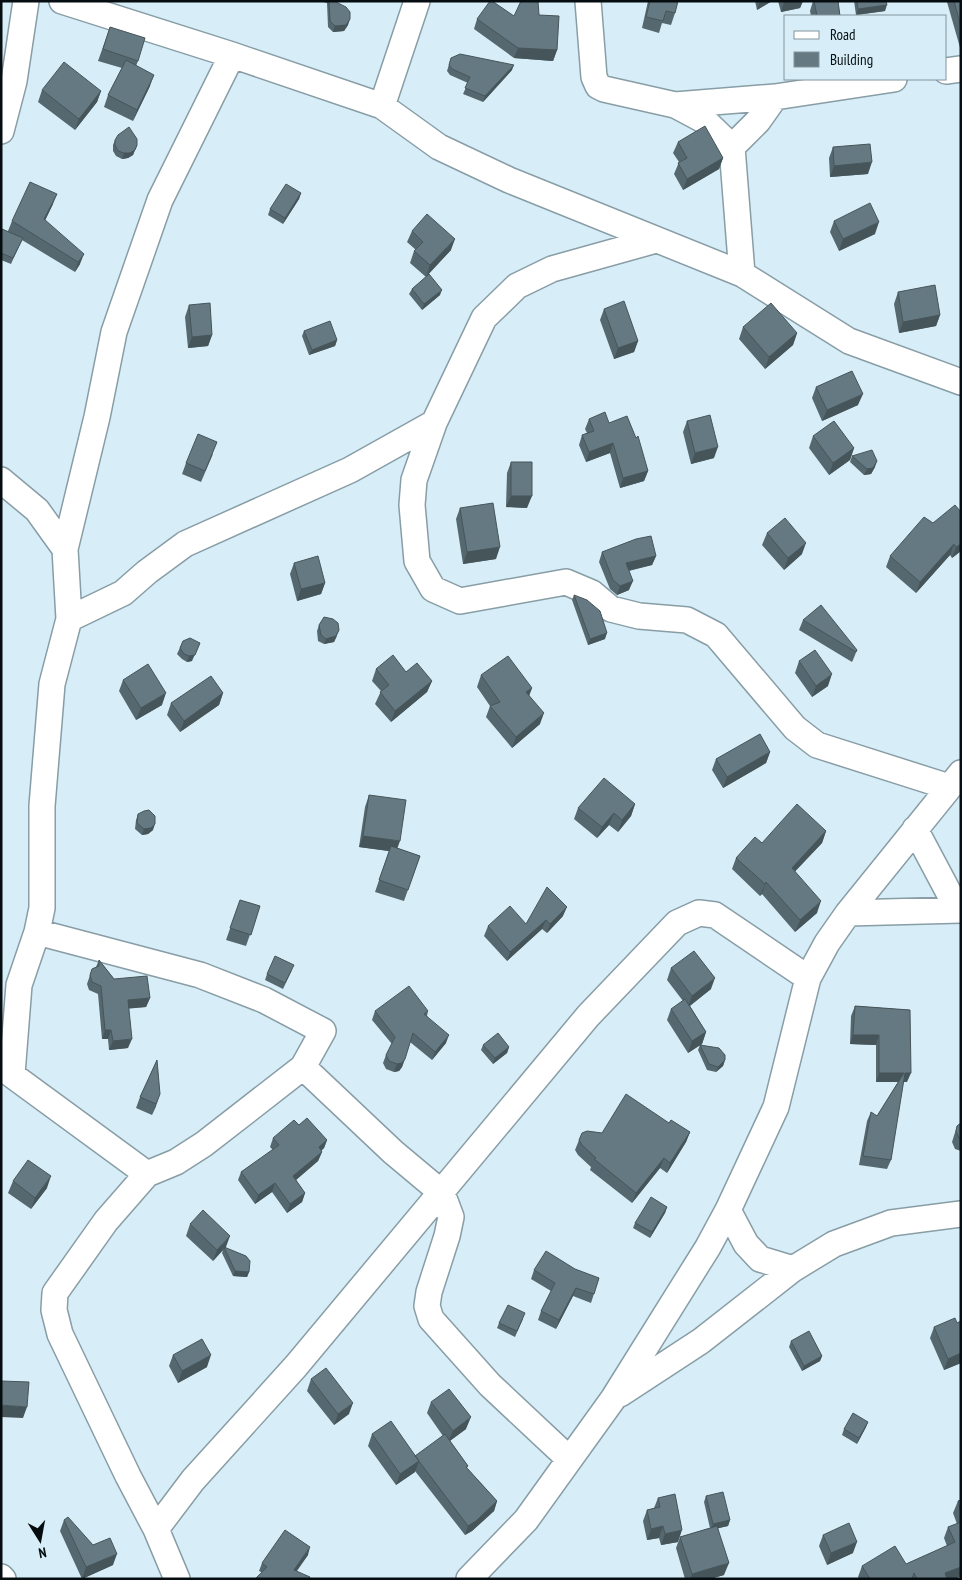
<svg xmlns="http://www.w3.org/2000/svg" width="962" height="1580" font-family="'PT Sans Narrow',sans-serif">
<rect width="100%" height="100%" fill="#d7eef8"/>
<g fill="none" stroke-linecap="round" stroke-linejoin="round">
<g stroke="#889da5" stroke-width="28">
<path id="minor" d="M62,1L232,55L382,106L439,147L509,180L742,274L849,341L961,382
M588,1L594,77L598,86L604,89L675,105L705,121L732,147
M946,71L961,69
M675,105L775,97
M382,106L417,1
M1,131L14,81L26,1
M656,240L552,269L517,286L484,318L434,423L414,480L412,505L417,561L433,589L460,601L566,582L592,593L611,609L639,616L687,620L716,635L795,728L817,745L949,787
M742,274L732,147L758,121L775,97L894,79
M1,480L37,510L65,549
M69,619L123,593L147,572L185,544L350,470L434,423
M915,829L958,910
M848,913L961,910
M37,932L200,975L264,1000L323,1031L303,1067L393,1152L442,1193L451,1217L447,1236L429,1292L427,1306L431,1319L490,1385L569,1459
M1,1067L147,1174
M12,1074L19,985L37,932L42,908V806L52,684L69,619L65,549L97,417L114,332L160,200L232,55
M728,1210L746,1244L760,1259L793,1269
M620,1394L701,1341L793,1269L834,1244L891,1223L961,1214
M156,1529L193,1480L296,1366L588,1016L677,923L699,913L715,915L808,978
M1,1577L3,1579
M177,1579L156,1529L128,1476L60,1334L54,1310L55,1293L106,1221L147,1174L176,1162L204,1144L303,1067
M469,1579L526,1520L613,1399L708,1247L728,1210L776,1107L808,978L827,943L848,913L961,773"/>
</g>
<use href="#minor" stroke="#fff" stroke-width="25"/>
</g>
<path fill="#56686f" d="M320,1H334L348,25L344,31L333,32L328,27L327,3Z
M648,1H678L675,13L671,25L662,23L659,33L642,28Z
M755,1H772L757,10Z
M778,1H803L800,8L781,12Z
M813,1H838L840,16H811L810,11Z
M854,1H886L885,11L856,15Z
M945,1H961V51L947,2Z
M539,15L557,50L553,61L514,58L474,29L477,19Z
M110,27L138,61L136,66L150,86L133,121L104,107L108,95L122,68L98,61Z
M451,58L512,70L483,102L463,94L468,83L450,75L447,71Z
M42,90L101,91L97,102L75,130L38,102Z
M115,140L137,145L133,155L128,158L122,159L116,156L113,151V145Z
M678,142L723,158L719,169L683,190L674,174L679,162L673,153Z
M833,147L868,174L830,177L829,158Z
M301,193L299,199L283,224L268,215L270,209Z
M53,204L45,220L80,264L75,272L22,240L11,264L1,260V231H8L12,221Z
M834,221L875,234L839,251L830,232Z
M412,231L451,250L428,274L440,295L422,310L409,294L412,289L426,277L410,263L414,251L416,250L407,242Z
M898,292L940,315L936,326L899,333L894,304Z
M189,305L212,335L208,346L188,348L185,317Z
M604,309L638,341L634,352L614,359L600,320Z
M743,327L797,333L793,345L765,369L739,339Z
M304,331L337,340L335,346L309,355L302,336Z
M816,387L858,405L822,421L812,398Z
M589,419L609,423L648,471L644,481L620,488L610,453L586,462L579,445L582,435L587,433L585,429Z
M687,421L714,458L691,464L683,432Z
M813,436L854,448L850,460L829,475L809,448Z
M213,454L201,482L182,474L186,463Z
M852,456L875,467L871,474L864,475L850,462Z
M511,462L527,508L506,507L507,473Z
M460,508L496,559L463,564L456,519Z
M933,523L961,551L952,558L950,555L916,593L886,567L890,556Z
M767,533L802,554L784,570L762,545Z
M602,552L656,556L652,565L629,571V590L617,595L610,589L599,562Z
M294,563L325,583L321,594L297,601L290,574Z
M574,595L605,639L588,645L572,600Z
M803,620L857,650L853,660L852,662L799,630Z
M319,625L337,636L334,642L324,644L318,641L317,631Z
M183,641L192,661L187,662L182,659L177,654Z
M799,661L828,686L812,697L795,673Z
M376,669L406,672L432,681L427,692L391,722L375,704L381,691L372,681Z
M481,675L532,688L529,695L540,724L512,748L486,717L490,706L477,687Z
M123,680L162,705L136,720L119,691Z
M223,693L219,705L180,732L167,715L171,703Z
M770,752L766,763L723,788L712,770L716,759Z
M369,795L397,848L420,856L404,901L375,892L389,851L359,847L365,807Z
M635,804L631,816L618,832L609,825L597,838L574,819L578,808Z
M138,814L153,830L148,834L142,835L135,829L136,820Z
M826,831L822,843L795,871L817,913L795,932L762,894L760,896L732,869L736,858L762,843Z
M240,900L260,906L246,946L226,940Z
M563,916L547,933L542,929L507,961L484,936L488,926L526,924Z
M99,960L114,979L150,998L146,1007L129,1008L128,1048L109,1050L108,1039H102L98,994L89,990L87,984L92,969L96,967Z
M671,968L711,989L690,1006L706,1032L702,1044L701,1045L725,1060L723,1066L716,1072L707,1070L698,1050L700,1045L688,1053L667,1020L671,1009L683,1001L667,980Z
M292,970L283,989L265,980L267,974Z
M855,1006L910,1010L907,1082H903L891,1160L887,1169L859,1165L867,1121L871,1112L877,1116L898,1082H876V1045L850,1044L851,1016Z
M375,1011H428L427,1016L446,1043L432,1060L410,1042L402,1067L399,1071L394,1072L386,1069L383,1063L386,1055L392,1044L372,1020Z
M483,1045L509,1047L507,1053L493,1064L481,1050Z
M157,1060L156,1106L152,1115L136,1108L140,1097Z
M669,1123L690,1132L686,1142L667,1173L660,1168L632,1203L590,1170L591,1167L578,1155L575,1150L579,1140L602,1133Z
M961,1123V1151L955,1149L952,1142L957,1126Z
M299,1125L327,1140L324,1148L321,1151L322,1152L318,1161L296,1180L305,1193L302,1202L287,1213L272,1192L255,1204L238,1180L241,1172L273,1150L270,1147L273,1138Z
M13,1181L47,1188L31,1209L8,1193Z
M667,1207L665,1213L650,1238L633,1228L635,1223Z
M190,1224L226,1247V1248L249,1272L247,1277L233,1276L222,1253L223,1250L213,1261L186,1236Z
M534,1270L599,1278L591,1303L573,1296L556,1329L538,1320L541,1311L551,1291L531,1279Z
M523,1319L515,1337L497,1328L499,1323Z
M957,1323L961,1363L944,1370L930,1338L934,1327Z
M791,1341L822,1356L820,1361L802,1371L789,1347Z
M173,1355L207,1367L178,1383L169,1366Z
M311,1379L349,1414L334,1425L307,1391Z
M431,1402L466,1429L450,1441L468,1466L467,1468L497,1501L494,1511L472,1531L465,1535L415,1471V1472L396,1485L368,1446L372,1434L416,1456L443,1436L427,1413Z
M868,1422L866,1427L857,1444L842,1435L844,1429Z
M706,1496L730,1520L728,1526L718,1528L724,1575L710,1579H685L676,1548L680,1537L710,1528L704,1502Z
M658,1498L678,1542L661,1545L659,1538L647,1540L643,1521L647,1510L654,1508Z
M961,1500V1576L955,1579H859L858,1577L862,1566L906,1564L947,1546L944,1538L948,1527L957,1524L953,1513L958,1501Z
M64,1520L93,1545L113,1565L82,1579L60,1531Z
M823,1535L853,1553L827,1565L819,1546Z
M308,1555L297,1571L261,1572L259,1571L262,1563Z"/>
<path fill="#46555a" d="M760,1H772L757,10Z
M789,1H803L800,8L781,12L784,2Z
M887,5L885,11L856,15L858,9Z
M350,19L348,25L344,31L333,32L335,26Z
M518,48L557,50L553,61L514,58Z
M514,65L512,70L483,102L485,96Z
M154,75L150,86L133,121L137,110Z
M101,91L97,102L75,130L79,119Z
M137,145L133,155L128,158L122,159L124,153Z
M723,158L719,169L683,190L687,179Z
M872,162L868,174L830,177L834,166Z
M301,193L299,199L283,224L285,218Z
M57,194L53,204L41,229L44,219Z
M879,222L875,234L839,251L843,239Z
M455,239L451,250L426,277L430,265Z
M84,254L80,264L75,272L78,262Z
M442,290L440,295L422,310L424,304Z
M940,315L936,326L899,333L903,322Z
M797,333L793,345L765,369L769,357Z
M212,335L208,346L188,348L192,337Z
M337,340L335,346L309,355L312,350Z
M638,341L634,352L614,359L618,348Z
M863,394L858,405L822,421L827,410Z
M613,443L610,453L586,462L589,452Z
M718,447L714,458L691,464L695,453Z
M854,448L850,460L829,475L833,463Z
M877,461L875,467L871,474L864,475L867,469Z
M648,471L644,481L620,488L623,478Z
M511,496H532L527,508L506,507Z
M806,543L802,554L784,570L788,558Z
M954,544L950,555L916,593L920,582Z
M961,544V551L952,558L956,547Z
M500,547L496,559L463,564L467,552Z
M656,556L652,565L622,572L626,563Z
M633,581L629,590L617,595L620,586Z
M325,583L321,594L297,601L301,589Z
M339,630L334,642L324,644L326,639Z
M607,633L605,639L588,645L590,639Z
M200,643L192,661L187,662L189,656Z
M832,674L828,686L812,697L816,686Z
M432,681L427,692L391,722L395,711Z
M532,688L528,699L526,692Z
M166,693L162,705L136,720L141,708Z
M223,693L219,705L180,732L184,721Z
M544,713L540,724L512,748L516,737Z
M770,752L766,763L723,788L727,777Z
M635,804L631,816L618,832L622,820Z
M614,813L609,825L597,838L602,827Z
M155,824L153,830L148,834L142,835L144,829Z
M826,831L822,843L788,879L792,868Z
M363,836L400,841L396,852L359,847Z
M766,882L762,894L760,896L765,884Z
M821,901L817,913L795,932L800,920Z
M567,907L563,916L547,933L550,924Z
M546,920L542,929L507,961L510,952Z
M715,978L711,989L688,1007L692,996Z
M150,998L146,1007L125,1009L128,1000Z
M105,1030H111L108,1039H102Z
M706,1032L702,1044L688,1053L692,1041Z
M449,1035L446,1043L432,1060L435,1052Z
M853,1035H879L876,1045L850,1044Z
M132,1039L128,1048L109,1050L113,1041Z
M509,1047L507,1053L493,1064L495,1058Z
M405,1059L402,1067L399,1071L394,1072L397,1064Z
M725,1060L723,1066L716,1072L718,1067Z
M879,1073H904L900,1082H876Z
M905,1073H911L907,1082H902Z
M160,1094L156,1106L152,1115L156,1104Z
M690,1132L686,1142L667,1173L670,1163Z
M327,1140L324,1148L315,1156L319,1147Z
M322,1152L318,1161L290,1185L293,1176Z
M664,1158L660,1168L632,1203L636,1193Z
M51,1176L47,1188L31,1209L35,1198Z
M275,1183L272,1192L255,1204L258,1195Z
M305,1193L302,1202L287,1213L290,1204Z
M667,1207L665,1213L650,1238L652,1232Z
M230,1236L226,1247L225,1249L224,1247L223,1250L213,1261L217,1250Z
M235,1271L249,1272L247,1277L233,1276Z
M576,1288L573,1296L556,1329L559,1320Z
M961,1353V1363L944,1370L948,1359Z
M211,1355L207,1367L178,1383L182,1371Z
M822,1356L820,1361L802,1371L804,1366Z
M353,1403L349,1414L334,1425L338,1414Z
M1,1405L27,1407L23,1418L1,1417Z
M471,1417L466,1429L448,1442L453,1431Z
M868,1422L866,1427L857,1444L859,1438Z
M419,1461L415,1472L396,1485L400,1474Z
M497,1501L494,1511L472,1531L465,1535L468,1526Z
M730,1520L728,1526L711,1530L713,1524Z
M663,1526L659,1538L647,1540L651,1529Z
M682,1530L678,1542L661,1545L665,1534Z
M857,1542L853,1553L827,1565L831,1553Z
M310,1547L308,1555L291,1578L294,1570Z
M117,1554L113,1565L82,1579L86,1567Z
M729,1563L724,1575L710,1579H690L692,1574Z
M961,1567V1576L955,1579H943L945,1573Z"/>
<path fill="#647981" stroke="#46555a" d="M329,1H334L346,7L350,12V19L346,25L335,26L330,21Z
M490,1H492L514,16L521,1H538L539,15L559,16L557,50L518,48L477,19Z
M650,1H678L675,13L666,11L663,21L646,17Z
M814,1H838L840,16H817Z
M857,1H886L887,5L858,9Z
M954,1H961V27Z
M110,27L145,38L138,61L103,49Z
M460,54L514,65L485,96L465,88L470,77L452,69L449,65L451,58Z
M126,60L154,75L137,110L108,95Z
M64,62L101,91L79,119L42,90Z
M705,126L723,158L687,179L678,163L687,158L678,142Z
M129,127L137,139V145L135,150L130,153H124L118,151L115,145V140L118,135Z
M870,144L872,162L834,166L833,147Z
M30,182L57,194L44,219L84,254L78,262L12,221Z
M286,184L301,193L285,218L270,209Z
M870,203L879,222L843,239L834,221Z
M427,214L455,239L430,265L414,251L423,242L412,231Z
M2,229L23,238L13,258L1,253V231Z
M429,274L442,290L424,304L412,289Z
M935,285L940,315L903,322L898,292Z
M624,301L638,341L618,348L604,309Z
M210,303L212,335L192,337L189,305Z
M771,303L797,333L769,357L743,327Z
M330,321L337,340L312,350L304,331Z
M852,371L863,394L827,410L816,387Z
M605,412L609,423L627,416L636,438L638,436L648,471L623,478L613,443L589,452L582,435L594,431L589,419Z
M710,415L718,447L695,453L687,421Z
M834,421L854,448L833,463L813,436Z
M198,434L217,442L205,471L186,463Z
M872,450L877,461L873,468L867,469L852,456Z
M511,462H532V496H511Z
M493,503L500,547L467,552L460,508Z
M955,505L961,512V544L956,547L954,544L920,582L890,556L924,517L933,523Z
M785,518L806,543L788,558L767,533Z
M651,536L656,556L626,563L633,581L620,586L613,580L602,552L636,539Z
M318,556L325,583L301,589L294,563Z
M574,595L587,600L600,611L607,633L590,639Z
M821,605L857,650L856,652L803,620Z
M324,617L333,619L338,623L339,630L336,636L326,639L321,635L319,625Z
M190,638L200,643L195,655L189,656L184,654L180,648L183,641Z
M815,650L832,674L816,686L799,661Z
M393,655L406,672L417,663L432,681L395,711L380,692L389,685L376,669Z
M508,656L532,688L526,692L544,713L516,737L490,706L500,702L481,675Z
M148,664L166,693L141,708L123,680Z
M211,676L223,693L184,721L171,703Z
M760,734L770,752L727,777L716,759Z
M604,778L635,804L622,820L614,813L602,827L578,808Z
M369,795L406,800L400,841L363,836Z
M797,804L826,831L792,868L821,901L800,920L766,882L765,884L736,858L755,837L762,843Z
M149,810L155,816V824L151,828L144,829L137,823L138,814L144,811Z
M391,846L420,856L408,890L379,880Z
M547,887L567,907L550,924L546,920L510,952L488,926L510,906L526,924Z
M240,900L260,906L251,935L230,928Z
M694,951L715,978L692,996L671,968Z
M275,956L294,965L285,983L267,974Z
M99,960L114,979L147,976L150,998L128,1000L132,1039L113,1041L111,1030H105L101,986L92,982L90,975L92,969L99,966Z
M409,986L428,1011L424,1014L449,1035L435,1052L413,1033L405,1059L402,1063L397,1064L389,1061L386,1055L395,1037L375,1011Z
M685,999L706,1032L692,1041L671,1009Z
M855,1006L910,1010L911,1073H905L891,1160L863,1156L871,1112L877,1116L904,1073H879V1035H853Z
M498,1033L509,1047L495,1058L483,1045Z
M700,1045L719,1048L725,1055V1060L718,1067L709,1064Z
M157,1060L160,1094L156,1104L140,1097Z
M626,1094L669,1123L671,1120L690,1132L670,1163L664,1158L636,1193L594,1159L596,1158L582,1145L579,1140L582,1133L587,1131L602,1133Z
M307,1118L327,1140L319,1147L322,1152L293,1176L305,1193L290,1204L275,1183L258,1195L241,1172L279,1145L273,1138L294,1120L299,1125Z
M961,1123V1138H959L956,1131L957,1126Z
M28,1160L51,1176L35,1198L13,1181Z
M651,1197L667,1207L652,1232L635,1223Z
M203,1210L230,1236L217,1250L190,1224Z
M224,1247L246,1256L250,1261L249,1272L235,1271Z
M546,1251L575,1269L599,1278L594,1294L576,1288L559,1320L541,1311L555,1283L534,1270Z
M508,1305L525,1313L517,1331L499,1323Z
M955,1318L957,1323L961,1321V1353L948,1359L934,1327Z
M809,1331L822,1356L804,1366L791,1341Z
M202,1339L211,1355L182,1371L173,1355Z
M326,1368L353,1403L338,1414L311,1379Z
M1,1381L29,1382L27,1407L1,1405Z
M449,1389L471,1417L453,1431L431,1402Z
M853,1413L868,1422L859,1438L844,1429Z
M391,1421L419,1461L400,1474L372,1434Z
M445,1434L468,1466L466,1467L497,1501L476,1521L468,1526L415,1456Z
M723,1492L730,1520L713,1524L706,1496Z
M675,1494L682,1530L665,1534L663,1526L651,1529L647,1510L660,1507L658,1498Z
M961,1500V1513L958,1501Z
M68,1517L93,1545L110,1538L117,1554L86,1567L64,1520Z
M961,1522V1567L945,1573L947,1579H917L914,1573L912,1579H870L862,1566L895,1546L906,1564L955,1542L948,1527Z
M849,1523L857,1542L831,1553L823,1535Z
M717,1526L729,1563L692,1574L680,1537Z
M285,1530L310,1547L294,1570L310,1577L309,1579H255L267,1567L262,1563Z"/>
<rect width="962" height="1580" fill="none" stroke="#060d10" stroke-width="5"/>
<rect x="784" y="15" width="162" height="65" fill="#d7eef8" stroke="#83949b"/>
<rect x="794" y="31" width="25" height="8" fill="#ffffff" stroke="#83949b"/>
<text x="830" y="40" font-size="15" fill="#060d10">Road</text>
<rect x="794" y="52" width="25" height="15" fill="#647981" stroke="#83949b"/>
<text x="830" y="65" font-size="15" fill="#060d10">Building</text>
<g transform="translate(40 1540) rotate(169)" stroke="#d7eef8" stroke-width="4" paint-order="stroke">
<path d="M0-4L9 19L0 12L-9 19Z" fill="#060d10"/>
<text y="-8" font-size="14" font-weight="bold" text-anchor="middle" fill="#060d10">N</text>
</g>
</svg>
